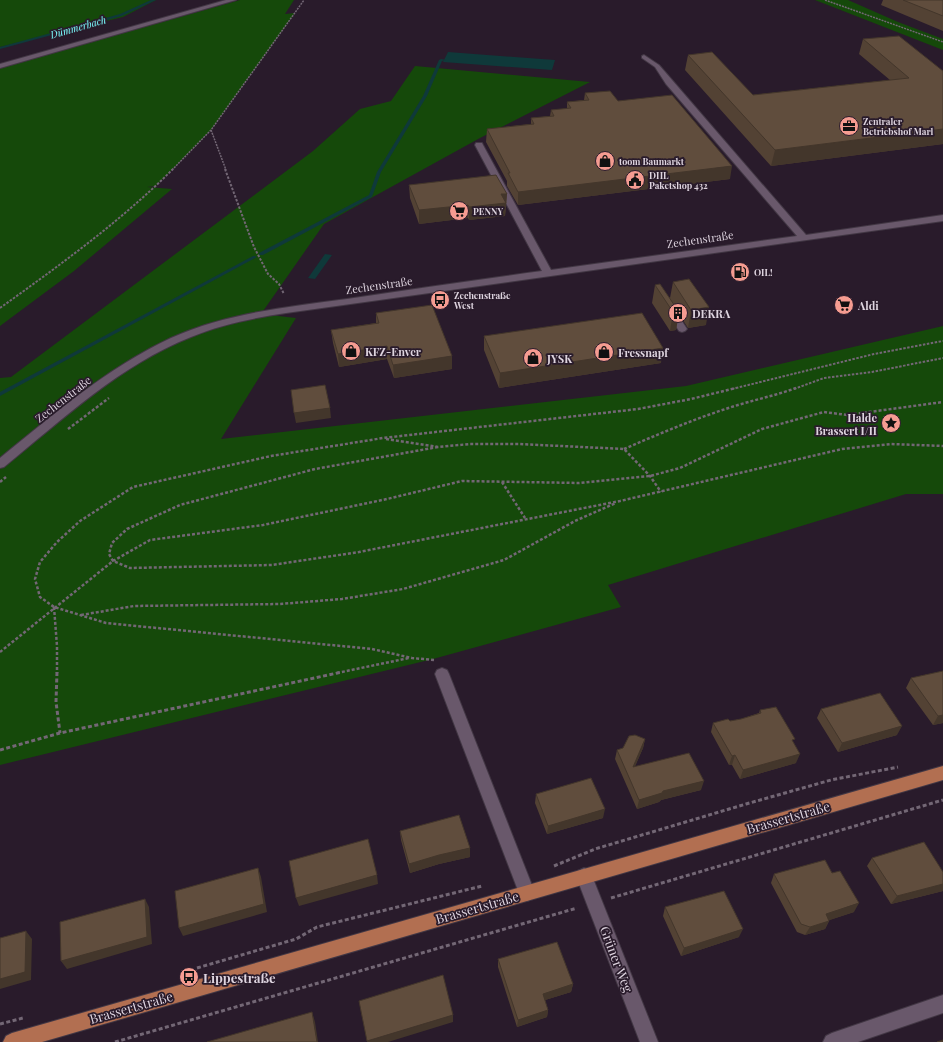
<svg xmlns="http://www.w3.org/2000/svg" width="943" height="1042" font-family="'Playfair Display',serif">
<rect width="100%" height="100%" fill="#291b2b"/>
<path fill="#15490a" d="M0,0H156L123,17L0,47Z
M240,0H294L285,14L295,13L211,130L156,186L147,187L172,189L74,271L0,326V68Z
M815,0H848L898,22L943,39V50Z
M415,66L590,82L480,138L324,224L261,314L296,318L221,439L686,386L943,326V494H906L608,585L621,607L433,659L0,765V378L11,377L313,151L360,109L391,101Z"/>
<path fill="#0f393a" d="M448,52L555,60L552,70L443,62Z
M325,254L332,255L315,279L308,278Z"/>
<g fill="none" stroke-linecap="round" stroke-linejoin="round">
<path fill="#0f393a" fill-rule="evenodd" d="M151,0H156L122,16L0,49V47L120,14Z
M441,59L446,60L442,61L427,96L381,172L372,197L263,255H259V253L369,195L377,172L423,96L439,60Z
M253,256H255L257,257L0,396V392Z"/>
<g stroke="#423744" stroke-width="2">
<path id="minor" d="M226,0H236L0,68V64Z
M644,55L659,65L672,80L806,235L943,215V221L286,313C254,318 222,324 191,337C120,365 63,419 4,467L0,468V458C54,414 107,368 171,338C226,313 288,307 347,299C412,289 477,280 542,271L475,145L476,143H482L483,145L551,270L797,236L666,84L655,67L642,58V56Z
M669,305L672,306L687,329L685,331L682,332L679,331L664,308Z
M442,668L447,670L449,674L535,893L533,898L527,901L521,898L519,893L435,674L437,670Z
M584,868L590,871L592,876L658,1042H640L576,876L578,871Z
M943,995V1013L858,1042H823L826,1036L832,1033Z"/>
</g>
<g stroke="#423744" stroke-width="2">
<path id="major" d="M943,766V780L42,1042H3L6,1036L12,1033Z"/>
</g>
<path stroke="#736775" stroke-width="1.5" stroke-dasharray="2 1" stroke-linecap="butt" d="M825,0L943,42
M211,130L226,170
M172,170L211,130L304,0"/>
<path stroke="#736775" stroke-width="2" stroke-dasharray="2.5 1.5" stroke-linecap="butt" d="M225,169L254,247L268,274L279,284L284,294
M0,308C60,265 121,221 173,169
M732,389L874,354L943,341
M794,389L824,378L872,372L943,358"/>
<path stroke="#736775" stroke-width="2.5" stroke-dasharray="3 2" stroke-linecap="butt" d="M68,429L109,398
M386,439L438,447L470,444H519L624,449L650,476L661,492
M438,447L315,469L180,505L127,529L112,543L109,554L113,561L130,568L272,565L359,552L620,501L842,449L891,444L943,446
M624,449C661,433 699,417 738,405C758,399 777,395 796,388
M0,482L6,477
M502,482L525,518
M54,607L57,646V673
M81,615L134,606L280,604L342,599L403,589L504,560L575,521L616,503
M0,652L113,561L150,540L263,525L387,499L462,481L579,483L650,476L680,468L762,429L824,412L847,415L943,402
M434,660L412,658L372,649L106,623L54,607L40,597L35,579L40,562L57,542L80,521L133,487L271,456L383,438L638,409L691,399L736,388
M337,673L409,658"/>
<path stroke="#736775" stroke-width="3" stroke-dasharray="4 2.5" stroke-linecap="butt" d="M57,672L56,702L60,733
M0,750L60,733L342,672
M554,866L595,849L746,804L831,780L898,767
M611,898L943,800
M197,968L296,939L317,927L482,886
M0,1024L23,1018
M115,1042L577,908"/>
<use href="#minor" fill="#69586b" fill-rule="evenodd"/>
<use href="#major" fill="#b26f51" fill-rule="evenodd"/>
</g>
<path fill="#534234" d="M883,0H943V31L881,5Z
M863,39L943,71V144L771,166L685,70L688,55L753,95L890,80L859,54Z
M585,93L618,101L730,179L518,205L507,186V181L486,142L487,129L531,124V118L550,116L551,110L567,109V102L584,100Z
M409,185L507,194L505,216L469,220L468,218L419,224L410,198Z
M673,282L706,325L688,328L679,314L676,330L670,331L652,303L655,285L670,298Z
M376,313L452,369L394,378L387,359L339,367L333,343L331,330L376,323Z
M484,336L661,363L499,388L484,350Z
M943,671V723L933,725L906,688L911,678Z
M821,709L897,735L838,752L817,718Z
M760,710L794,743L796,763L740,779L732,765H729L711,732L713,723L730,721L741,719L759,713Z
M645,739L643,748L635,766L701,790L661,800L659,802L637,809L615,759L617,750L623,748Z
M536,794L603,818L547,834L535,803Z
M400,831L470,857L439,864L410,873L401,840Z
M872,858L943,872V891L891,904L867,866Z
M774,874L854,912L829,920V921L825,929L805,935L797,932L771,883Z
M665,907L739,937L681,956L663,916Z
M498,959L573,984L571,992L545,1000L548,1010L547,1017L517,1027L498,967Z"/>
<path fill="#43362b" d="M943,129V144L771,166L775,150Z
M732,166L730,179L518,205V192Z
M501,194H507L505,216L469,220V207Z
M468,205V218L419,224V210Z
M709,307L706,325L688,328L691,310Z
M673,312H679L676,330L670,331Z
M387,346V359L339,367L338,354Z
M663,348L661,363L499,388L500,373Z
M452,356V369L394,378L393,365Z
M330,408L331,418L296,423L294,413Z
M943,715V723L933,725L938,716Z
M902,726L897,735L838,752L842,743Z
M645,739L643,748L631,776L633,767Z
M800,754L796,763L740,779L743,770Z
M735,755L732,765H729L732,756Z
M704,781L701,790L661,800L659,802L637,809L639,800L663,791Z
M605,809L603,818L547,834L548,826Z
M470,848V857L439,864L410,873L409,864L439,855Z
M258,868L261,877L267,912L183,936L179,928Z
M377,875L378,884L299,906L296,898Z
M943,884V891L891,904L897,896Z
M145,899L149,907L152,944L67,969L61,961Z
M859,903L854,912L821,923L826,914Z
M829,921L825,929L805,935L810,927Z
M743,929L739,937L681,956L684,948Z
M26,931L32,939L31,980L0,989V979Z
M573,984L571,992L542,1001L543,994Z
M548,1010L547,1017L517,1027L518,1020Z
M312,1012L315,1022L318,1042H317Z
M453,1015V1022L388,1042H367V1041Z"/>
<path fill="#604d3d" stroke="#43362b" d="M903,0H943V16Z
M899,36L943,71V129L775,150L688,55L712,52L753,95L909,78L863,39Z
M610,91L618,101L672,95L732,166L518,192L508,173H510L487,129L534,124L531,118L554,116L551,110L571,108L567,102L589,100L585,93Z
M496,175L507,194H501L506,203L469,207L468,205L419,210L409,185Z
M689,279L709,307L691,310L673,282Z
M660,284L679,312H673L655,285Z
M432,305L452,356L393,365L387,346L338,354L331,330L379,323L376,313Z
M642,313L663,348L500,373L484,336Z
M325,385L330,408L294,413L291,390Z
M943,671V715L938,716L911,678Z
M880,693L902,726L842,743L821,709Z
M776,707L795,739L792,740L800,754L743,770L735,755L732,756L713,723L728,719L730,721L741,719L761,713L760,710Z
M635,735L645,739L633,767L689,753L704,781L663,791L662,793L639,800L617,750L623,748L629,736Z
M591,778L605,809L548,826L536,794Z
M459,815L470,848L439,855L409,864L400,831Z
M368,839L377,875L296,898L289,861Z
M924,842L943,872V884L897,896L872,858Z
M825,860L832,873L840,871L859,903L826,914L829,921L810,927L801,924L774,874Z
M258,868L264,904L179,928L175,891Z
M724,891L743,929L684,948L665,907Z
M145,899L147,937L61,961L60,922Z
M26,931L25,972L0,979V938Z
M557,942L573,984L543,994L548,1010L518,1020L498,959Z
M443,975L453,1015L367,1041L359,1001Z
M312,1012L317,1042H207Z
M943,1040V1042H937Z"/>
<defs>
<g id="office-disc" transform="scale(1)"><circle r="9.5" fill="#f59c91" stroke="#291b2b"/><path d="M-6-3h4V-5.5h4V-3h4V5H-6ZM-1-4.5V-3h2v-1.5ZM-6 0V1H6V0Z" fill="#111"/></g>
<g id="shop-disc" transform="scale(1)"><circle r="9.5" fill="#f59c91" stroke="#291b2b"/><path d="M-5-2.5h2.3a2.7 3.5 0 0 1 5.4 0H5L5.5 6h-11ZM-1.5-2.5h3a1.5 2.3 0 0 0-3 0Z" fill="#111"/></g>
<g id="civic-disc" transform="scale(1)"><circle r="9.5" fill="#f59c91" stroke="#291b2b"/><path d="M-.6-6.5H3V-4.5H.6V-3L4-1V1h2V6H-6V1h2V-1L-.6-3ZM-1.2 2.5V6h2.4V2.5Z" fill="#111"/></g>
<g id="supermarket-disc" transform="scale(1)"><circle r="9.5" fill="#f59c91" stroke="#291b2b"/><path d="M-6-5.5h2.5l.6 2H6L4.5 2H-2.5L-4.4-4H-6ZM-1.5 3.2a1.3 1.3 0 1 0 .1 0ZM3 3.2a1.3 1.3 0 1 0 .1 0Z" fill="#111"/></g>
<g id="fuel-disc" transform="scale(1)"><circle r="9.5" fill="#f59c91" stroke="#291b2b"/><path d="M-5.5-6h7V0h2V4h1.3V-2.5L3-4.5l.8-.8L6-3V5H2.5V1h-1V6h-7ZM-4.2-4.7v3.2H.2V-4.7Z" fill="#111"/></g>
<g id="bus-disc" transform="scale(1)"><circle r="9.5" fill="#f59c91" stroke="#291b2b"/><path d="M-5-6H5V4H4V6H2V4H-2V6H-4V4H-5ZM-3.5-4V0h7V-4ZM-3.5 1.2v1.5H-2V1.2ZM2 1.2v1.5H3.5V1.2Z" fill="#111"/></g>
<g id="building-disc" transform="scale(1)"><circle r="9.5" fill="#f59c91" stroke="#291b2b"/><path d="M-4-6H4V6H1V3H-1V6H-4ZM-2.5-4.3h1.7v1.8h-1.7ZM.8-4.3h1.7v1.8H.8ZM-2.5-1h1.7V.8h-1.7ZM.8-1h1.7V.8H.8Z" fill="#111"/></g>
<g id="sight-disc" transform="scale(1)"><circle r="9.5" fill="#f59c91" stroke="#291b2b"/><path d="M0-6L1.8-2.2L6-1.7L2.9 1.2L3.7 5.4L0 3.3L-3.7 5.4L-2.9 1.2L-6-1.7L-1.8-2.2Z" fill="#111"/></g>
</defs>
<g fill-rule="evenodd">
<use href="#office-disc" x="849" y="126"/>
<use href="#shop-disc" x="605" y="161"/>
<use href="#civic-disc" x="635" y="180"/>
<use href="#supermarket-disc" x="459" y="211"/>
<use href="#fuel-disc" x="740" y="272"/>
<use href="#bus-disc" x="440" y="300"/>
<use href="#supermarket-disc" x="844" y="305"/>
<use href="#building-disc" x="678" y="313"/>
<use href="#shop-disc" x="351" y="351"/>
<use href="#shop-disc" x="604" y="352"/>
<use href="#shop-disc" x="533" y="358"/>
<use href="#sight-disc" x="891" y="423"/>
<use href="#bus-disc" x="189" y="977"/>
</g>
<g text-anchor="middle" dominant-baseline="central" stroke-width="3.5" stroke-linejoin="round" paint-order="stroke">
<g font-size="9" font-weight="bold" fill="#ded4df" stroke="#291b2b" text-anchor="start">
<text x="863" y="121">Zentraler<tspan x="863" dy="10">Betriebshof Marl</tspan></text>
<text x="619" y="161">toom Baumarkt</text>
<text x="649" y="175">DHL<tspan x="649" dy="10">Paketshop 432</tspan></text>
<text x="473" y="211">PENNY</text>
<text x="754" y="272">OIL!</text>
<text x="454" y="295">Zechenstraße<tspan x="454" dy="10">West</tspan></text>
</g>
<g font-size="10" font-style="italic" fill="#7bfcfe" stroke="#291b2b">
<text transform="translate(78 27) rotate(-16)">Dümmerbach</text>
</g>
<g font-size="11" fill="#ded4df" stroke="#291b2b">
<text transform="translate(700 239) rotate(-8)">Zechenstraße</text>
<text transform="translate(379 285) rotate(-8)">Zechenstraße</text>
<text transform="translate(63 399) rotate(-38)">Zechenstraße</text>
</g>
<g font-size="11" font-weight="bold" fill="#ded4df" stroke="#291b2b" text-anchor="start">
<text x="858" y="305">Aldi</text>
<text x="692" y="313">DEKRA</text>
<text x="365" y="351">KFZ-Enver</text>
<text x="618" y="352">Fressnapf</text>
<text x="547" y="358">JYSK</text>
<text x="877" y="417" text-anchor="end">Halde<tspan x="877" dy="13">Brassert I/II</tspan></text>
</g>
<g font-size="13" fill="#ded4df" stroke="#291b2b">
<text transform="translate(788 817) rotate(-16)">Brassertstraße</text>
<text transform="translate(477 907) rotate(-16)">Brassertstraße</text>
<text transform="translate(617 959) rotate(69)">Grüner Weg</text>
<text transform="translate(131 1007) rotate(-16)">Brassertstraße</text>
</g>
<g font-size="13" font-weight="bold" fill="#ded4df" stroke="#291b2b" text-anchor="start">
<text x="203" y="977">Lippestraße</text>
</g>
</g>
</svg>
